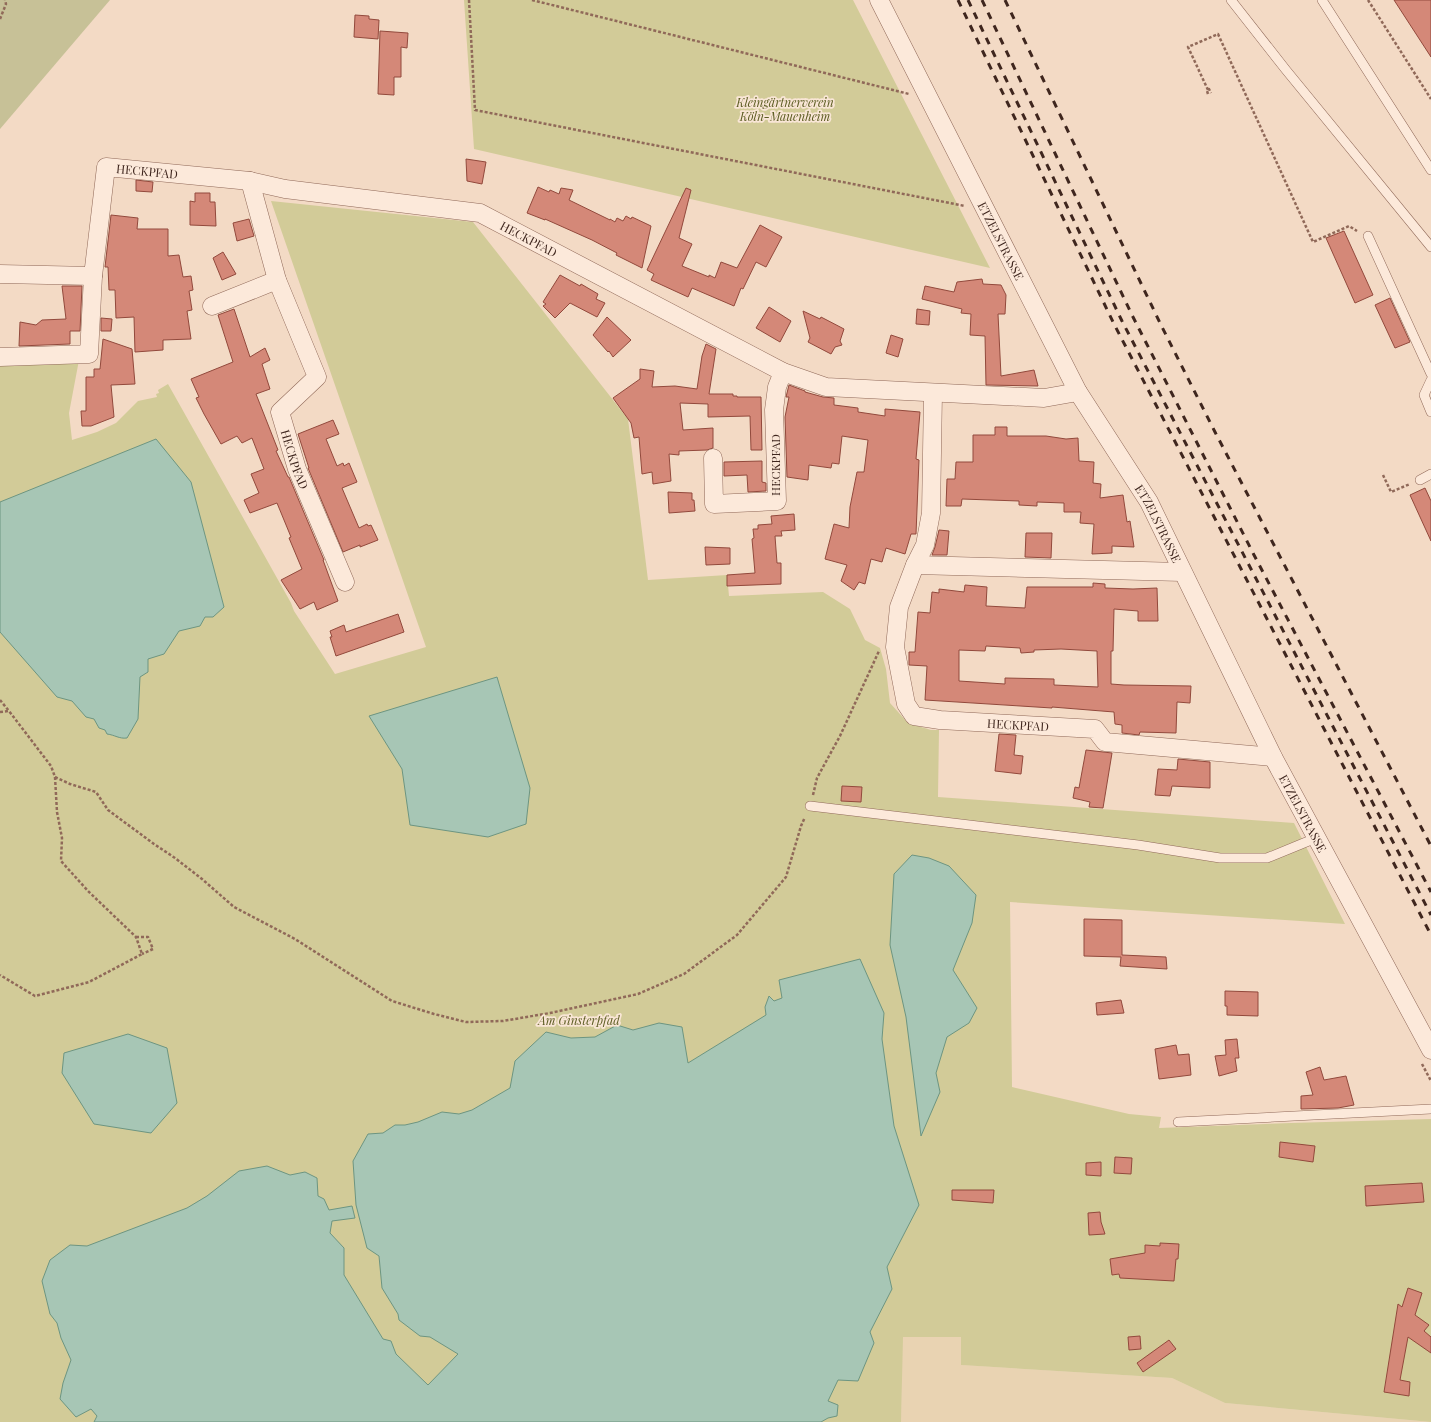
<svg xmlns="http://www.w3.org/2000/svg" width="1431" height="1422" font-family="'Playfair Display',serif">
<rect width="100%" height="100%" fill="#f3dac5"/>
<path fill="#e9d3b2" d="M902,1337H961V1365L1172,1378L1225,1403L1431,1422H901Z"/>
<path fill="#d2cb98" d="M464,0H853L990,268L474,149Z
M271,201L473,222L628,419L648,580L727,575L729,596L823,592L850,609L865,640L880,648L886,669L890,703L908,723L931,730H939L938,797L1294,823L1345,924L1010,902L1012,1087L1129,1114L1161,1117L1159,1128L1291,1123L1431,1119V1422L1225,1403L1172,1378L961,1365V1337H903L901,1422H0V357L79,360L69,413L72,440L97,432L116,423L138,401L157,397L156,394L159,393L158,390L168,384L291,603L294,611L335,674L426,647Z"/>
<path fill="#c7c197" d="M0,0H110L0,129Z"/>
<path fill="#a7c6b5" stroke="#6d9581" d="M156,439L191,482L224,607L213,617H205L200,626L179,631L164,654L148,659V672L140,677L138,719L127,738C119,739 115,735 107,734L105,730L99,728L94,719L86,717L72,701L57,697L0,632V502Z
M497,677L530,788L526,824L488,837L410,825L402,769L369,716Z
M912,855L929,858L949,866L976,895L972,923L953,970L977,1008L969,1023L947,1037L936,1073L940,1092L921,1136L906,1017L890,945L894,874Z
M860,959L884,1013L882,1039L894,1126L919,1205L887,1267L892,1289L870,1332L874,1343L858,1381L838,1380L828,1401L838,1405L837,1416L828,1418L821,1422H94L97,1416L91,1409L76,1417L60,1399L63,1383L71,1360L61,1338L57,1323L50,1314L42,1281L50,1260L70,1245L87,1246L187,1208L207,1196L239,1171L267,1166L290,1175L305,1172L317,1178L318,1196L324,1199L329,1210L352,1206L355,1218L332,1221L330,1233L344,1248V1275L383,1339L391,1341L396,1354L428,1385L458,1354L430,1337L420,1336L399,1320L398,1314L382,1288L379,1256L367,1248L356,1205L353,1161L368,1134L383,1133L395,1125H405L418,1122L442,1112L459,1114L472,1110L510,1088L515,1061L546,1032L571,1038L595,1037L617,1025L633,1030L659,1023L682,1027L688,1063L766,1015L765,1007L769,996L774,1001L782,998L779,980Z
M128,1034L167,1048L177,1103L151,1133L94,1124L62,1073L64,1053Z"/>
<path fill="#d48878" stroke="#92493c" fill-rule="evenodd" d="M1394,0H1431V57Z
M355,15L369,16V19L379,20L378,39L354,37Z
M380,31L408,33L407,48L401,47V77H394V95L378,94Z
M466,159L486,162L482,184L467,181Z
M136,180L153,182L152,192L136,191Z
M538,187L549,192L550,190L559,194L561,188L573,190L569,200L610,220V219L615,222L617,218L623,221L626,216L631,219L632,217L651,226L642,268L616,255L617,253L592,240L545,219V220L527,213Z
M686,188L691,190L679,238L692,244L682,266L709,277V275L715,278L721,262L737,268L760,225L782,237L766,267L756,262L743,289L741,288L734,306L692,288L688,297L651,280L654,274L647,270Z
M195,193H210V202H215L216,226L190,225V201L195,202Z
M111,215L138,218L137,229H168V256L179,255L183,277L191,276L193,290L189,291L192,310L187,311L191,339L163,340V350L135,352L134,317L116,318L115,290H109L108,267H105Z
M249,219L254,236L237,241L233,223Z
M1344,231L1373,295L1355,303L1326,238Z
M223,252L236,274L222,280L213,258Z
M560,275L580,286L581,284L598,294L596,299L605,303L597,317L570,303L555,318L543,306L546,304L543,302Z
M982,279L983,284L1001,285L1006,295L1005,314H998L1001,376L1034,370L1038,386L986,385L985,336L970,335L971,314L961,313L962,309L922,299L925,286L954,292L957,282Z
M62,286H82L80,331H70V344L19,346L20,322L36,325L42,320L66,319Z
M1390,298L1410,342L1395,348L1375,305Z
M769,307L791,321L780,342L756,328Z
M234,309L250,357L265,348L270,360L262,364L270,389L256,394L278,450L276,451L288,477H289L324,560H323L338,601L317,610L314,602L300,609L281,580L302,569L289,538L291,537L277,503L250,513L244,500L259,493L251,474L264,469L252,438L242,443L237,436L221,444L204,414L196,398L199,397L191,379L233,362L218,315Z
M917,309L930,311L929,325L916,324Z
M803,311L820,319L821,317L844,329L840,341L842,345L835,347L831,354L808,342L810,338Z
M607,317L631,340L613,357L609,351L608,352L593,335Z
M101,318L112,319L111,331H101Z
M891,335L903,339L898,357L886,353Z
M103,339L132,349L135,384L111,385L114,417L91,426H82L81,411H86V377H94V369H100Z
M706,344L716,349L709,394H733V396H737V397H761L762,450H751L750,416L708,417V404L680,403L683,430L713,428V448L707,450L679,451V455L669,454L671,481L653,484L652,472L642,474L639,437L634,438L631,423L613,398L640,379V369L654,371L652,387L675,386L697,389L702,356Z
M789,385L805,391V392L823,397L834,398V405L858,408V412L885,416V409L920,412L916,459L919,460L916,534H911L905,554L886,548L882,562L871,559L865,584L859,582L854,590L841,581L847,565L825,559L834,524L849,528L850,507L857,472H864L868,440L842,436L839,464L832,463L831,468L809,465L808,480L787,477L785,417L789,397H786Z
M333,420L339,434L326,439L337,466L343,463L344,466L349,463L357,482L342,488L359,528L367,524L368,526L371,525L378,540L360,547V545L343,552L308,468H309L298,434Z
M995,427H1007V436H1046L1066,439L1078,438L1079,461L1094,462L1093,483L1101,484L1100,498L1123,495L1127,522L1130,521L1134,547L1112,546V553L1092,554L1094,524L1080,523L1081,512H1064V503L1037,502V506L1019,505V501L962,499L961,506H946L947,479H955L956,462H973V435H995Z
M762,461V482L766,483V491L748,492L747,475L724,476V462Z
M1425,488L1431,501V541L1410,495Z
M668,492L692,493V500H694L695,511L669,513Z
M794,514L795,530L781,531L782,536H775L777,563H781V584L727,586V575L755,573L752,539L754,538L753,529H758V525L772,524L771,516Z
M939,530L949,531L947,555H932L935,547Z
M1026,533H1052L1051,558L1025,557Z
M705,547L730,548V564L706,565Z
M1093,583L1105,584V588L1133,589L1157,588L1158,621H1138V611L1114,609L1113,651H1111V684L1124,685L1191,686L1190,703L1177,702L1176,733L1140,732L1139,735L1122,733V725L1115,724L1114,712L1052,707V708L925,700L927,666L909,665V652H915L918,612L930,613L932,592L939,593V589L964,592L965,585L987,587L986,606L1025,608L1027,587H1093ZM986,646L1020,648L1021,653L1034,652V650L1061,649L1097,651L1098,687L1054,685V679L1005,678V684L959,681V650L985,651Z
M398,614L404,632L336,656L330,637H332L330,631L344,625L346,632Z
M999,734L1016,735L1014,755L1023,756L1021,774L995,771Z
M1086,750L1112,753L1103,808L1089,807L1090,802L1073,798L1075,787L1079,788Z
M1178,759L1210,762V788L1172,786L1170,796L1155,795L1158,769L1177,770Z
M842,786L862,787L861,802L841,801Z
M1084,919L1122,920V955L1166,957L1167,969L1120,966L1121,957L1084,956Z
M1225,991L1258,992V1016L1227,1015V1006H1225Z
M1121,1000L1124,1013L1097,1015L1096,1003Z
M1237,1039L1239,1058H1235L1237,1071L1219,1076L1215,1056L1226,1055L1225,1040Z
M1176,1045L1178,1055L1189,1054L1191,1075L1159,1079L1155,1049Z
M1320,1067L1324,1080L1346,1076L1354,1105L1338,1108L1301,1109V1096L1313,1095L1306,1072Z
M1280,1142L1315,1146L1313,1162L1279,1157Z
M1115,1157L1132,1158L1131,1174L1114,1173Z
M1101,1162V1176L1086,1175V1163Z
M1422,1183L1424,1202L1366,1206L1365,1186Z
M952,1190H994L993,1203L952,1200Z
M1100,1212L1101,1222L1105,1234L1089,1235L1088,1213Z
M1160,1243L1179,1244L1178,1259H1176L1174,1281L1120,1278L1119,1274L1112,1275L1110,1259L1145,1253V1245L1160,1246Z
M1408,1288L1422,1293L1415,1315L1429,1325L1424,1331L1431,1337V1353L1408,1337L1400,1380L1410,1382L1409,1396L1384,1392L1398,1304L1402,1307Z
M1140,1336L1141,1349L1129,1350L1128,1337Z
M1169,1340L1176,1349L1143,1372L1137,1363Z"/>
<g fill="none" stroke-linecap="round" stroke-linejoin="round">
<g stroke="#906959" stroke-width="10">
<path id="lane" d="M1231,0L1286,70L1431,247
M1322,0L1431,170
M1368,236L1431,374
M1431,380L1424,395L1431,412
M1420,480L1431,474
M810,806L1138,845L1220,858H1267L1316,838
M1178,1122L1431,1109"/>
</g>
<g stroke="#906959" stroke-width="19">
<g id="street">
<path id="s1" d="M879,0L1078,392L1149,502L1273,757L1431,1050"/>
<path id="s2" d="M250,181L277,280L317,377L280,412L297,469L345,582"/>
<path id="s3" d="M0,274L93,276L106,167L250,181L285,189L480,213L783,372L826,387L1044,398L1078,392"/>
<path d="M212,306L277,280"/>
<path d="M0,357L89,354L93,276"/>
<path id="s4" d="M933,393L931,513L925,545L915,565L899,607L895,647L906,704L914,716L940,720L1095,729L1105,742L1273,757"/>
<path d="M713,458L714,504L777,501L774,410L777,387L783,372"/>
<path d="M915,565L1182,572"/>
</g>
</g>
<path stroke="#906959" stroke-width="2.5" stroke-dasharray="3 2" stroke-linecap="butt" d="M469,0L475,110L965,206
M532,0L909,94
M1368,0L1431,99
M0,19L6,4L5,0
M1208,90L1188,47L1218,34L1313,242L1349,226L1357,231
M1208,94L1207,91L1209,89L1211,93
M1383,475L1391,492L1410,484
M0,700L9,711
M0,712L9,711L51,766L55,777L57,812L62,838L61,861L88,891L136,937L142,954L89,982L35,996L0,975
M55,777L70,784L96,792L108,810L154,844L175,858L202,879L234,907L295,939L392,1001L434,1014L466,1022L503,1021L550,1013L638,994L684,974L737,935L786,877L801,826L805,817
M813,795L817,778L840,736L879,651
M136,937H148L153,949L142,954
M1422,1064L1431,1081"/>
<use href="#lane" stroke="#fce9da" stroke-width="9"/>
<use href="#street" stroke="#fce9da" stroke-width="18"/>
<path stroke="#3f261e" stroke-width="3" stroke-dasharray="7 7" stroke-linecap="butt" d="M958,0L1114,324L1431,935
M968,0L1122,321L1431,915
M982,0L1132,315L1254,555L1431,892
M1005,0L1161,325L1215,432L1431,846"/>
</g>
<g text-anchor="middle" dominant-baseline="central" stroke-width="3.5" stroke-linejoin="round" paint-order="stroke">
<g font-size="12" font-style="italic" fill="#5d5d23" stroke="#f9e6d6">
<text x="785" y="102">Kleingärtnerverein<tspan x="785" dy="14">Köln-Mauenheim</tspan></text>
<text x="579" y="1020">Am Ginsterpfad</text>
</g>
<g font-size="12" fill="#3f261e" stroke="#f9e6d6">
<text stroke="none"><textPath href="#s3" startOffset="244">HECKPFAD</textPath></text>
<text stroke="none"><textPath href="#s3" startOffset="635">HECKPFAD</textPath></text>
<text stroke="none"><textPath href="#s1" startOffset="270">ETZELSTRASSE</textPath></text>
<text stroke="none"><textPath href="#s2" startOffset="308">HECKPFAD</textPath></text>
<text transform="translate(775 465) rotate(-90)">HECKPFAD</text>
<text stroke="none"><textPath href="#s1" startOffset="594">ETZELSTRASSE</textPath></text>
<text stroke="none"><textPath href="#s4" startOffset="437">HECKPFAD</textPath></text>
<text stroke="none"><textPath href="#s1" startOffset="918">ETZELSTRASSE</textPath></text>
</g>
</g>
</svg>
